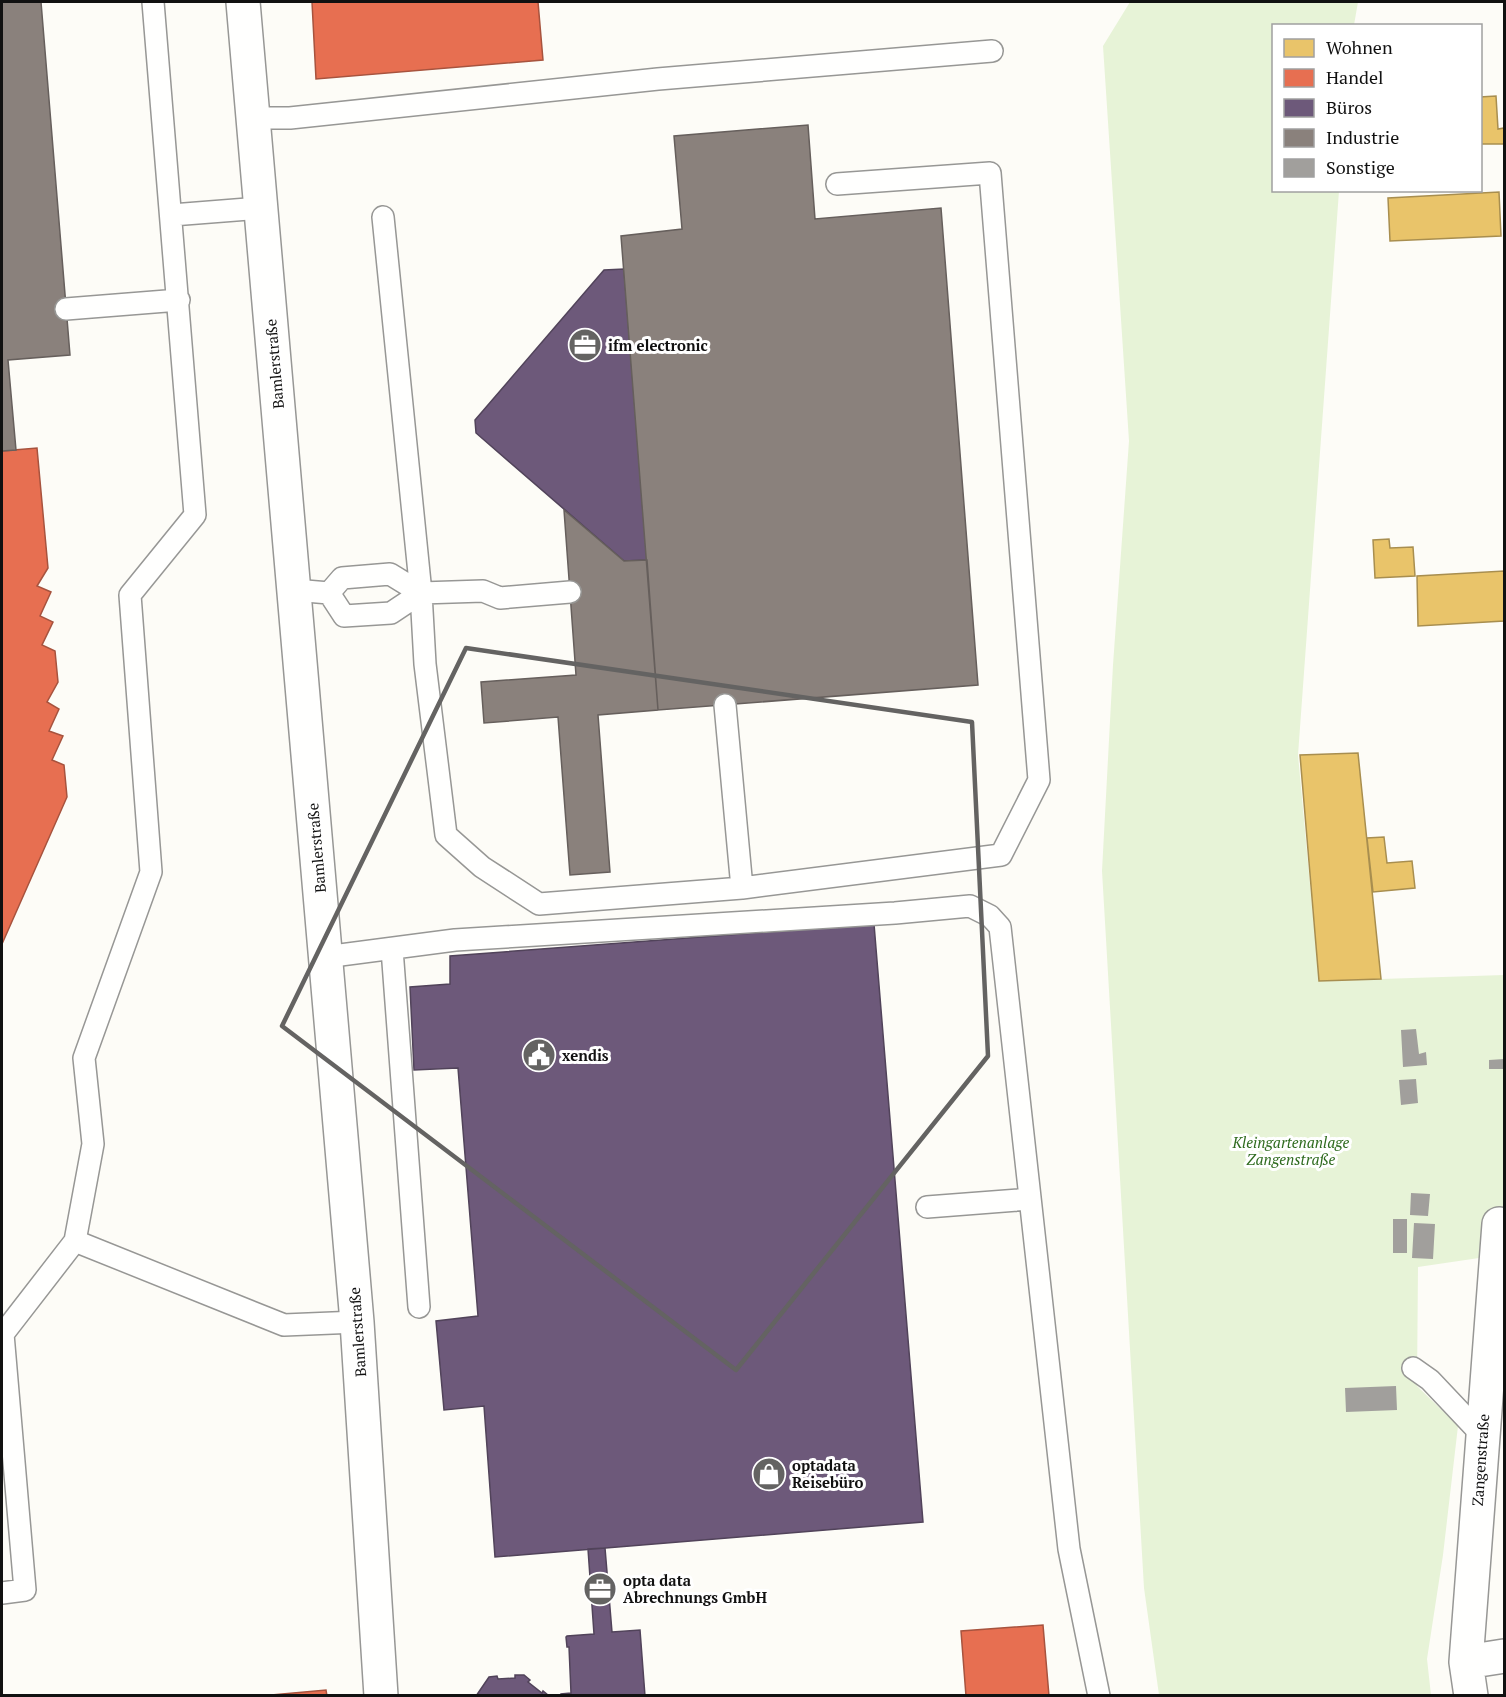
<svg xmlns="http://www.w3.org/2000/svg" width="1506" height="1697" font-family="'PT Serif',serif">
<rect width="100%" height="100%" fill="#fdfcf7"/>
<path fill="#e7f3d7" d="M1130,2H1358L1354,25L1274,26V190L1339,191L1298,755L1319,981L1504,975V1224L1482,1223L1479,1258L1418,1267L1417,1386L1458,1426L1443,1555L1427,1659L1431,1695H1159L1144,1588L1102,871L1113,665L1129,441L1103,46Z"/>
<path fill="#e9c46a" stroke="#a88e4f" stroke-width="1.5" d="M1496,96L1498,129L1504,128V144H1480V97Z
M1499,192L1501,236L1390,241L1388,198Z
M1389,539L1390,548L1413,547L1415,576L1375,578L1373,540Z
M1504,571V621L1418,626L1417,576Z
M1358,753L1381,979L1319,981L1300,755Z
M1384,837L1387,863L1412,861L1415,888L1373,892L1367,838Z"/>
<path fill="#e76f51" stroke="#a7533e" stroke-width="1.5" d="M312,2H538L543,60L316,79Z
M37,448L48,568L37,586L51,592L40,616L53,622L42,645L55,651L58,682L47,702L59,709L49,731L63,736L52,760L64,765L67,797L2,944V451Z
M1043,1625L1049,1696H966L961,1631Z
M326,1690L327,1696H260Z"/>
<path fill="#6d597a" stroke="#51435a" stroke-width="1.5" d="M624,269L647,560L624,561L476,433L475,420L604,270Z
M874,924L923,1522L495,1557L484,1406L444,1410L436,1321L478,1316L458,1068L414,1070L410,987L450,984V956Z
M605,1548L612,1632L640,1630L645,1696H561V1694L571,1693L569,1647H567L566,1637L567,1636L594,1634L588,1549Z
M515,1675H524L530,1680L528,1682L542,1693L543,1691L548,1695L556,1696H476L489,1677L497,1676L498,1679L515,1678Z"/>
<path fill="#8a817c" stroke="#665f5c" stroke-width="1.5" d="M2,2H41L70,355L8,360L16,450L2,451Z
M808,125L815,219L941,208L978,685L658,710L621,236L682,229L674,136Z
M564,510L624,561L647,560L658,710L598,715L610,872L570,875L558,717L484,723L481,682L576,675Z"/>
<path fill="#a19f9c" d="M1416,1029L1419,1054L1426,1052L1427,1065L1403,1067L1401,1030Z
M1504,1059V1069H1489V1060Z
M1416,1079L1418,1103L1401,1105L1399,1080Z
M1411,1193L1430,1194L1428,1216L1410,1215Z
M1393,1219H1407V1253H1393Z
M1414,1223L1435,1224L1433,1259L1412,1258Z
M1396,1386L1397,1410L1346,1412L1345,1388Z"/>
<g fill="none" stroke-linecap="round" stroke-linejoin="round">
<g stroke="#979795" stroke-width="24">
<path id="lane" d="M253,118H290L658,79L992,51
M172,215L261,208
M383,217L421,593L425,664L446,835L482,867L539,904L742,888L1001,855L1039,780L990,173L837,184
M66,309L179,300
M294,590L329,593L342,578L390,574L421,593
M329,593L344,616L391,613L421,593L483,591L500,598L570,592
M725,705L742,888
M392,949L419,1307
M325,957L455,940L895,913L970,906L990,916L1000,927L1069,1549L1099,1696
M927,1207L1030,1199
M75,1241L93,1144L84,1058L151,872L130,595L195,515L153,2
M1413,1368L1430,1380L1482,1435
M2,1593L25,1590L3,1334L75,1241L284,1325L357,1322"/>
</g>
<g stroke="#979795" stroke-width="36">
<path id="street" d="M243,2L357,1322L381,1696
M1466,1662L1504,1656
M1471,1696L1466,1662L1499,1224"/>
</g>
<use href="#lane" stroke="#fffffe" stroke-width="21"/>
<use href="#street" stroke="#fffffe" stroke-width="33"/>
</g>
<path fill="none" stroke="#646362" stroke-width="4.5" stroke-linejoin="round" d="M466,648L972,722L988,1056L736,1370L282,1026Z"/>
<defs>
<g id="office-disc" transform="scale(1.725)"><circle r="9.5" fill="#646362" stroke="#fff"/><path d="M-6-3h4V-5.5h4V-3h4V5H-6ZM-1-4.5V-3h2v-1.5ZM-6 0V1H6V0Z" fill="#fff"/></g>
<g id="civic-disc" transform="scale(1.725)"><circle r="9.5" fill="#646362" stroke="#fff"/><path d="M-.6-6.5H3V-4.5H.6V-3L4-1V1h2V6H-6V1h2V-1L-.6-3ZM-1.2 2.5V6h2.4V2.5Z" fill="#fff"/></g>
<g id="shop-disc" transform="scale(1.725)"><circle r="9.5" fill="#646362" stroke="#fff"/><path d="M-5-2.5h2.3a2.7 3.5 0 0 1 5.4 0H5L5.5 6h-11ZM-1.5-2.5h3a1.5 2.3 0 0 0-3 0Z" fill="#fff"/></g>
</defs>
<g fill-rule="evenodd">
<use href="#office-disc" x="585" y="345"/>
<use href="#civic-disc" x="539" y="1055"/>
<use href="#shop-disc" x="769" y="1474"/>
<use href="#office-disc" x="600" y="1589"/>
</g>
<g text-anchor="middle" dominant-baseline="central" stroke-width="6" stroke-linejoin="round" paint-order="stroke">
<g font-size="15" font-weight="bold" fill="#111" stroke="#fff" text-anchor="start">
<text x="608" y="345">ifm electronic</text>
<text x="562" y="1055">xendis</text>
<text x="792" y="1465">optadata<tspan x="792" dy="17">Reisebüro</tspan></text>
<text x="623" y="1580">opta data<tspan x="623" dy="17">Abrechnungs GmbH</tspan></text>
</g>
<g font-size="15" fill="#111" stroke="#fff">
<text transform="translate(274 364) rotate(-95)">Bamlerstraße</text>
<text transform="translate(316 848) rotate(-95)">Bamlerstraße</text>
<text transform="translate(357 1332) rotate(-94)">Bamlerstraße</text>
<text transform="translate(1480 1460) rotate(-86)">Zangenstraße</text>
</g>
<g font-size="15" font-style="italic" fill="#2f6b1f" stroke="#fff">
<text x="1291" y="1142">Kleingartenanlage<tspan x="1291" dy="17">Zangenstraße</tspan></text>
</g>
</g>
<rect width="1506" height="1697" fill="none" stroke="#111111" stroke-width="6"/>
<rect x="1272" y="24" width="210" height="168" fill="#ffffff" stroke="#a0a0a0" stroke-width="1.5"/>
<rect x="1284" y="39" width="30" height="18" fill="#e9c46a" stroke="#a0a0a0" stroke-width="1.5"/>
<text x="1326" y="54" font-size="18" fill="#111111">Wohnen</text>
<rect x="1284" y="69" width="30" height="18" fill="#e76f51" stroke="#a0a0a0" stroke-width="1.5"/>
<text x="1326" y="84" font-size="18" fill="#111111">Handel</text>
<rect x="1284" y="99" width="30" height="18" fill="#6d597a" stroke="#a0a0a0" stroke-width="1.5"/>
<text x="1326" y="114" font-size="18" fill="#111111">Büros</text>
<rect x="1284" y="129" width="30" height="18" fill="#8a817c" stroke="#a0a0a0" stroke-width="1.5"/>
<text x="1326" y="144" font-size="18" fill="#111111">Industrie</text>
<rect x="1284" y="159" width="30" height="18" fill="#a19f9c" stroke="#a0a0a0" stroke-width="1.5"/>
<text x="1326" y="174" font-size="18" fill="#111111">Sonstige</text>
</svg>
